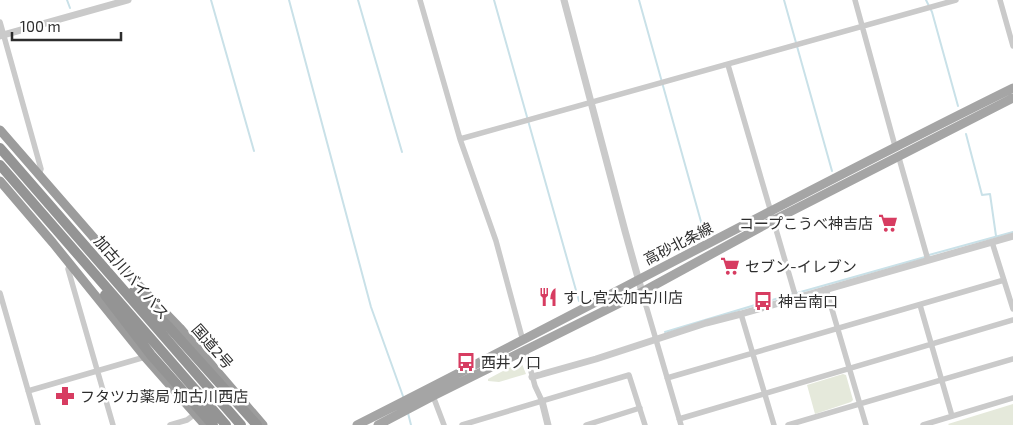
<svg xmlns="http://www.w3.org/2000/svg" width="1013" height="425" font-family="'Exo 2','Noto Sans JP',sans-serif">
<rect width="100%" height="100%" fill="#fff"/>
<path fill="#e5e9db" d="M520,362L522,364L526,374L499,382L488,381V379Z
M843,374L846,375L853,400L851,402L815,414L807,385Z
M1013,404V425H949L948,424Z"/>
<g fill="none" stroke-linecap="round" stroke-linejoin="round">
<path stroke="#c9e1e8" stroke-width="2" d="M67,0L70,8
M211,0L254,151
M289,0L371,307L404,399
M358,0L402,152
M494,0L579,301
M639,0L705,236
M784,0L832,171
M926,0L932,12L958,106
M966,134L982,195L990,194L996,236
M929,255L1013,232
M797,293L925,257
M665,332L792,294
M408,413L411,425"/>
<path stroke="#cacaca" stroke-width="5.5" d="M420,0L460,139L496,241L523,341
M855,0L895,146
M1000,0L1013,46
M0,22L41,169L39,175
M728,65L796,298
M460,139L956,0
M899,158L928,260
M992,242L1013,309
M70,264L68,269L113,425
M826,289L866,425
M642,292L681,425
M0,293L38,425
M920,305L952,416
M741,314L774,425
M525,349L535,386L542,401
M667,378L1004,280
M28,391L145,357
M433,396L444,425
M679,419L1013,320
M170,425L187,420L195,414
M462,425L629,375L645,425
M586,425L640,408
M788,425L1013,359
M923,425L1013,398"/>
<path stroke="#cacaca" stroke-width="7" d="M564,0L625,231L642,292
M0,36L128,0
M532,377L596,359L706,323L741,314L1013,236
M542,401L548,425"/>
<path stroke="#a5a5a5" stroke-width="9" d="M357,425C577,314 792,197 1013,88
M378,425L433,396L642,292L772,221L1013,98"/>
<path stroke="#9c9c9c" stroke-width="9" d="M0,130L101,246L180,328L263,425
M0,181L53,243L145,357L205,425"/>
<path stroke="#949494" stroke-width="10" d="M0,148L241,425
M0,165L226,425
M133,292L168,326L257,425
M105,295L151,355L213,425"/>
</g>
<defs>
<g id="supermarket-bare" transform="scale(1.5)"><path d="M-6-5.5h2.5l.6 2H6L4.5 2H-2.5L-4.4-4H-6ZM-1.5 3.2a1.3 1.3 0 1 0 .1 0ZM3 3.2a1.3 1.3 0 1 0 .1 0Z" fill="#d73c61" stroke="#fff" stroke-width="2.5" paint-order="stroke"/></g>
<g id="restaurant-bare" transform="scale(1.5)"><path d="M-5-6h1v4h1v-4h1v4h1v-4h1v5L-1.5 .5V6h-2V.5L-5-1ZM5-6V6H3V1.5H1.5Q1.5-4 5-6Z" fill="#d73c61" stroke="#fff" stroke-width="2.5" paint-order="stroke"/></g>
<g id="bus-bare" transform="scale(1.5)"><path d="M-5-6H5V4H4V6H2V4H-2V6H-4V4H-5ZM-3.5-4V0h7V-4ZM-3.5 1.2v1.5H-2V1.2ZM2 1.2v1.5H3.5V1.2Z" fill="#d73c61" stroke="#fff" stroke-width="2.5" paint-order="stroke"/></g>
<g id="pharmacy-bare" transform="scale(1.5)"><path d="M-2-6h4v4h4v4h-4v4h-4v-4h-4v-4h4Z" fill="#d73c61" stroke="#fff" stroke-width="2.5" paint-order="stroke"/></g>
</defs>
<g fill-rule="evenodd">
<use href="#supermarket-bare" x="888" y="223"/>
<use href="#supermarket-bare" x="730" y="266"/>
<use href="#restaurant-bare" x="548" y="297"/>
<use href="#bus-bare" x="763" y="301"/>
<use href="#bus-bare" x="466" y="362"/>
<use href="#pharmacy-bare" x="65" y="396"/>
</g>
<g text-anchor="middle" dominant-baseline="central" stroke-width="5" stroke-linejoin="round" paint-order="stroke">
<g font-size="15" fill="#2d2d2d" stroke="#fff" text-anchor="start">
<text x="873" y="223" text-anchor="end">コープこうべ神吉店</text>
<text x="745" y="266">セブン-イレブン</text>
<text x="563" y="297">すし官太加古川店</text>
<text x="778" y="301">神吉南口</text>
<text x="481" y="362">西井ノ口</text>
<text x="80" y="396">フタツカ薬局 加古川西店</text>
</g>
<g font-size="15" fill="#2d2d2d" stroke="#fff">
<text transform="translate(678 243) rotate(-27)">高砂北条線</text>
<text transform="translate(132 277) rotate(49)">加古川バイパス</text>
<text transform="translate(213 346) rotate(49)">国道2号</text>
</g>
</g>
<path d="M12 32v8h109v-8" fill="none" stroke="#2d2d2d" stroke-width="2.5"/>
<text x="20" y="32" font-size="15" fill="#2d2d2d" stroke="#ffffff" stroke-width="4" paint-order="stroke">100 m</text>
</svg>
